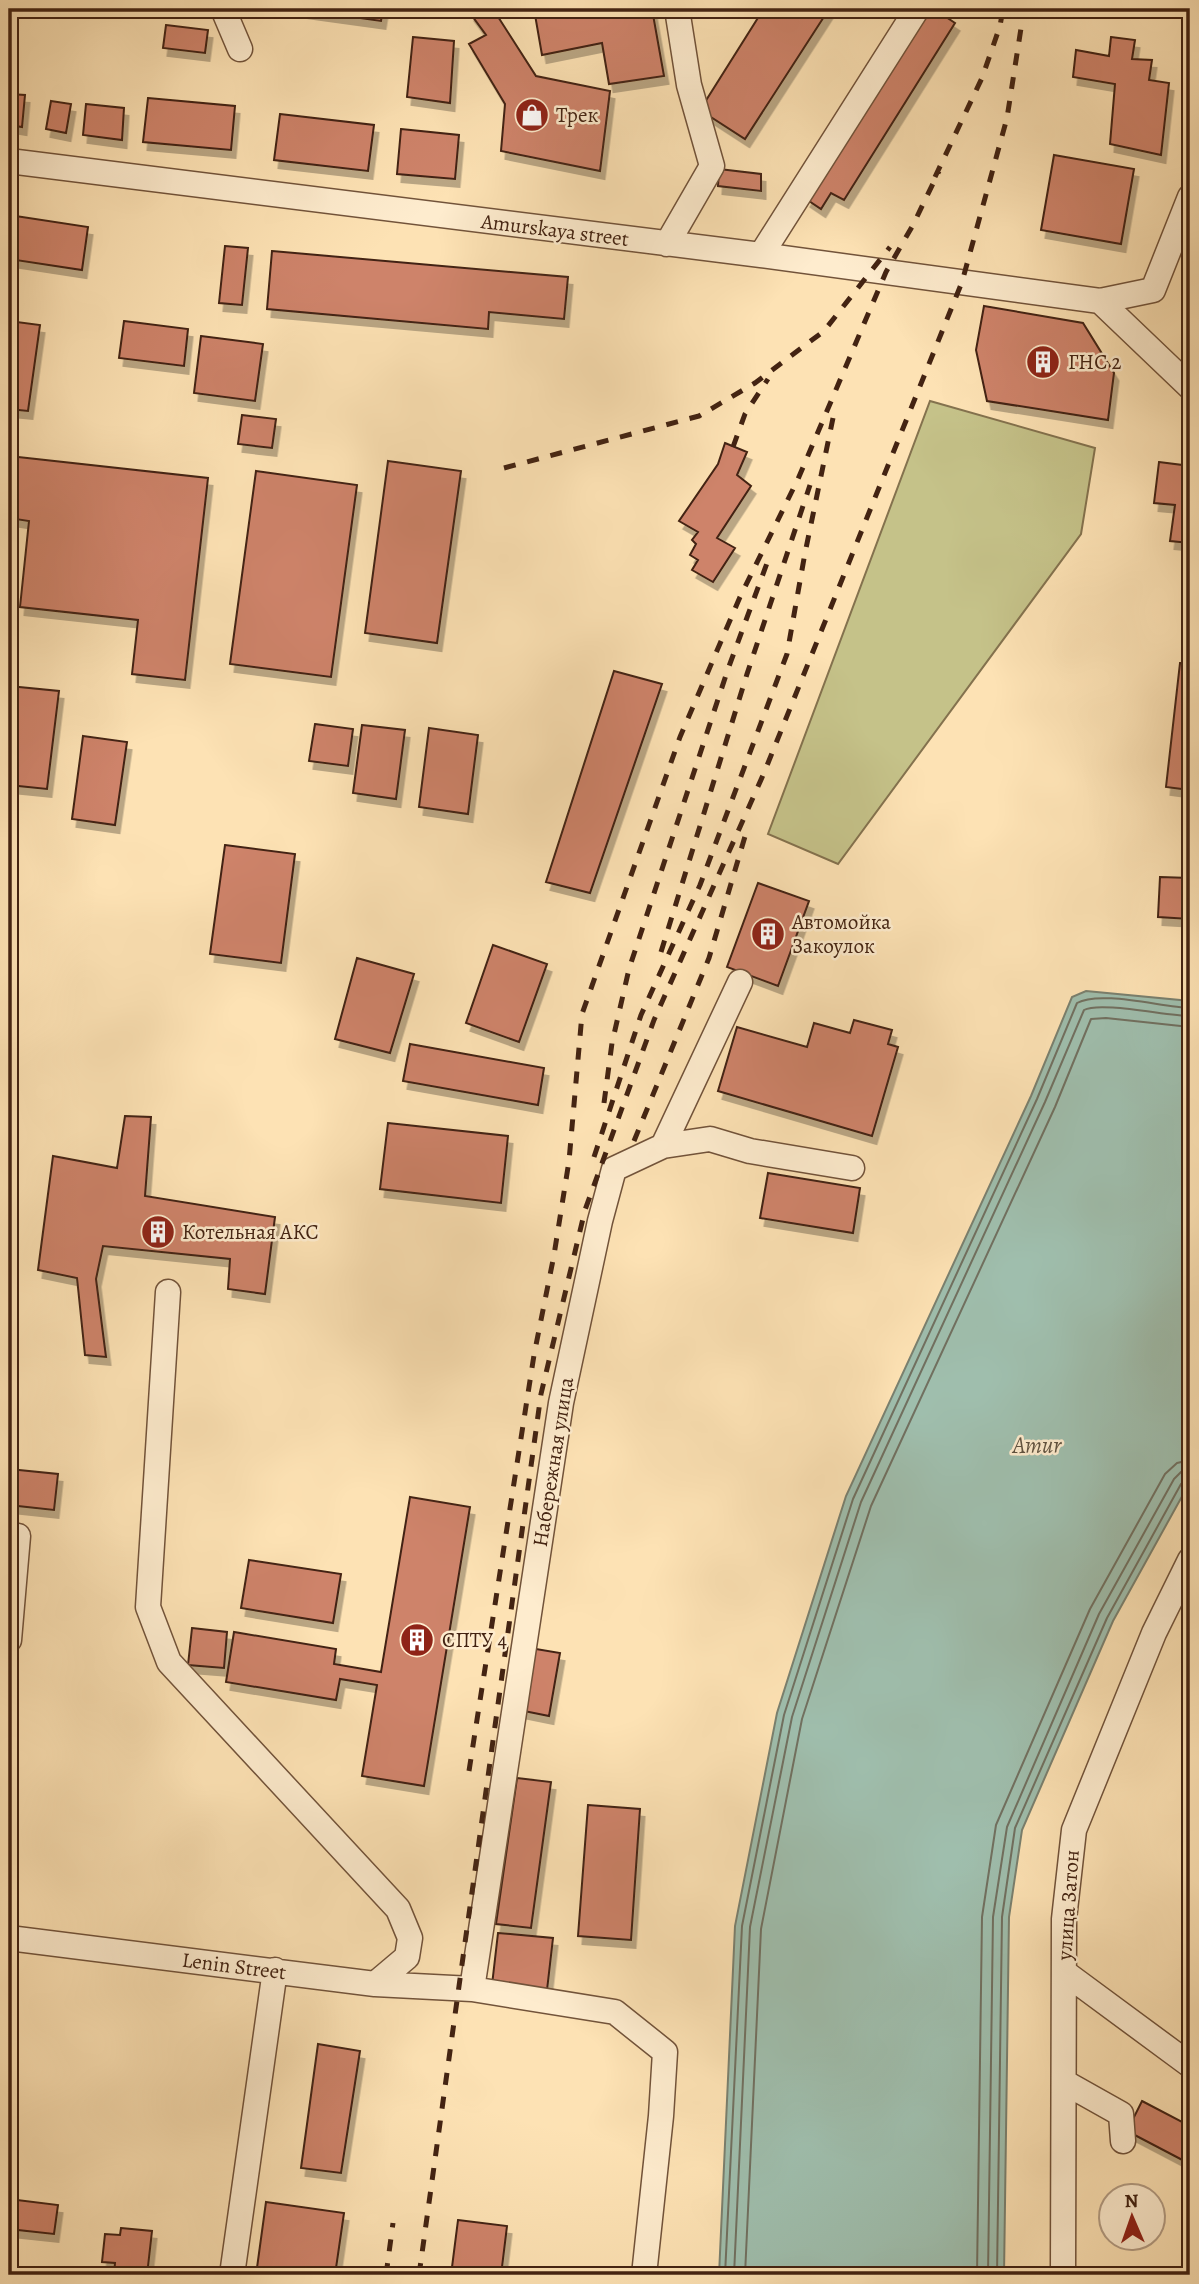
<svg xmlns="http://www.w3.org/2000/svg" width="1199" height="2284" font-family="Alegreya,serif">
<defs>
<filter id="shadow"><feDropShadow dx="4.5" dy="8" stdDeviation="0" flood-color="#0004"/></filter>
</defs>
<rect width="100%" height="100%" fill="#fde2b4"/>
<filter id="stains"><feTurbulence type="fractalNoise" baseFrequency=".00286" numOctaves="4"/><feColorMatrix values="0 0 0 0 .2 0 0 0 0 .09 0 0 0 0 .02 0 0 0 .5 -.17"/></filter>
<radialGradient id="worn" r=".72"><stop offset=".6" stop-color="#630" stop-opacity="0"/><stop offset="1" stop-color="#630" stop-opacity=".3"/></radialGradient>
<path fill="#c5c289" stroke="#84724e" stroke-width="2" d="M930,401L1095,448L1081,534L838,864L768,834Z"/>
<path fill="#9fbead" stroke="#7a806f" stroke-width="2" d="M1086,991L1190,1001V1482L1113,1621L1022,1830L1009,1917L1004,2275H719L735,1926L777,1713L846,1496L1031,1096L1072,997Z"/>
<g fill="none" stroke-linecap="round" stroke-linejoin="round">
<path stroke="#717060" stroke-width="2" d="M725,2275L742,1926L784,1715L853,1499L1037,1099L1077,1003C1100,990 1161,1007 1190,1008
M734,2275L750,1927L792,1717L861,1502L1045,1102L1084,1010C1100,1001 1167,1016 1190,1016
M745,2275L761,1929L802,1719L871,1506L1055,1107L1091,1019L1106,1018L1190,1027
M977,2275L982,1917L996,1825L1090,1609L1165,1474L1177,1463L1190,1460
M988,2275L993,1917L1007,1827L1099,1614L1174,1479L1181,1472L1190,1471
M997,2275L1002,1917L1015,1828L1107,1618L1181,1484L1190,1480"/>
</g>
<path fill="#ce836b" stroke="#432312" stroke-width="2" filter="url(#shadow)" d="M295,9H383L381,21Z
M477,9H493L536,76L610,91L600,171L501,151L505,104L469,44L486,35L470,13Z
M534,9H652L664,76L609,84L602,43L542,55Z
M755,9H829L745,139L700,110L761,13Z
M925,9H947L943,15L955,23L844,200L831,193L821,209L806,199Z
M166,25L208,30L205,53L163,48Z
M413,37L454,41L450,103L407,97Z
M1111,37L1135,40L1132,59L1152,60L1149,80L1169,83L1161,155L1110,144L1115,84L1073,77L1076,50L1109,56Z
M9,94L25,95L22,127L9,125Z
M148,98L235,106L231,150L143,142Z
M51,101L71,104L66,133L46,129Z
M86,104L124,108L122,140L83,135Z
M280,114L374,125L368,171L274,160Z
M401,129L459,135L455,179L397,174Z
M1054,155L1134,169L1121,244L1041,230Z
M719,169L761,174V191L718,186Z
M9,215L88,227L82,270L9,259Z
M225,246L248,248L242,305L219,303Z
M272,251L568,277L564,319L489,312L488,329L267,309Z
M984,306L1083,323L1114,373L1108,420L987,401L976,350Z
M9,321L40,325L28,411L9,409Z
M124,321L188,329L184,366L119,358Z
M201,336L263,344L255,401L194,393Z
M242,415L276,419L272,448L238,444Z
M725,443L747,452L737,475L751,486L717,538L735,548L713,582L692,570L698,560L690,555L696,544L692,540L698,532L679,521L718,464Z
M9,456L208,478L185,680L132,674L138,620L20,607L29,521L9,518Z
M388,461L461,471L437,643L365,633Z
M1159,462L1190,466V543L1170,541L1175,505L1154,503Z
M256,471L357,485L331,677L230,664Z
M1180,663L1190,664V790L1166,787Z
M614,671L662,684L590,893L546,882Z
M9,686L59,691L47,789L9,785Z
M315,724L353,729L348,766L309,761Z
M362,725L405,730L396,799L353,793Z
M429,728L478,735L468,814L419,807Z
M83,736L127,742L115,825L72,819Z
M225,845L295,854L281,963L210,954Z
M1160,877L1190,878V919L1158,917Z
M758,883L809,901L778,986L727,967Z
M493,945L547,964L519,1042L466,1023Z
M357,958L414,974L390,1053L335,1039Z
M854,1020L892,1030L888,1044L898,1047L872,1136L718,1091L737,1027L807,1047L814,1023L850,1033Z
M410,1044L544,1068L538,1105L403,1081Z
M125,1116L151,1117L145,1196L275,1217L265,1294L228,1289L230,1259L103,1246L96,1279L106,1357L85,1355L77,1278L38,1270L53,1156L117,1168Z
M388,1123L508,1136L501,1203L380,1189Z
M768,1173L860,1188L853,1233L760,1218Z
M9,1469L58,1474L54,1510L9,1505Z
M410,1497L470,1507L424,1786L362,1776L377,1685L340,1679L336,1700L226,1682L234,1632L336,1649L334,1664L381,1672Z
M249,1560L341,1574L333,1623L241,1608Z
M192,1628L227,1632L224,1668L188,1665Z
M530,1648L560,1653L549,1716L519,1710Z
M517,1778L551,1782L531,1928L496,1924Z
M588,1805L640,1809L631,1940L578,1936Z
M498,1933L553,1938L547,1990L492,1985Z
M318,2044L360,2051L341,2173L301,2168Z
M1142,2101L1190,2126V2164L1127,2131Z
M9,2199L58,2205L54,2234L9,2229Z
M266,2202L344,2213L335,2275H256Z
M458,2220L507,2226L501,2275H451Z
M121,2228L152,2231L147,2275H114L115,2263L102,2262L105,2234L120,2235Z"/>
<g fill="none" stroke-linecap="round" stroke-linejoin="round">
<g stroke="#72533a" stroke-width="27">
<path id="minor" d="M223,9L240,49
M9,161L761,255L1100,301L1153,290L1190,197
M667,244L712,166L689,85L677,9
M761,255L917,9
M1100,301L1190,387
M663,1146L740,982
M168,1292L148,1607L169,1662L398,1909L410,1938L407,1957L375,1984
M9,1640L18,1536
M9,1938L375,1984L472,1989L561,1403L600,1221L614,1169L663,1146L710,1139L750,1151L852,1168
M1064,1972L1190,2065
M472,1989L615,2012L665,2052L661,2116L644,2275
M1064,2082L1121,2114L1123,2141
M232,2275L275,1970
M1063,2275L1064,1919L1074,1830L1154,1633L1190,1560"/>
</g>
<use href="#minor" stroke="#feecce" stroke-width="24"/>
<path stroke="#432312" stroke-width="5" stroke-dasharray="12 12" stroke-linecap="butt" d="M935,177L982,78L1000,26L1003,9
M733,447L745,414L768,379
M504,468L699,416L755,383L824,331L890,247
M661,952L747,674L810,485
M604,1103L612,1043L629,969L728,669L770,555
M634,1141L709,958L746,833
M594,1157L641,1015L700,885L787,654L805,553L833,418
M469,1771L534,1355L554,1255L569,1161L582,1014L680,737L740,597L798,479L886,272L913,225L939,171
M386,2275L393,2223
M419,2275L541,1394L585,1210L654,1020L764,773L962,282L1007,118L1024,9"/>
</g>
<defs>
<g id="shop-disc" transform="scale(1.75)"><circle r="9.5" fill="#8f2418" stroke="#feecce"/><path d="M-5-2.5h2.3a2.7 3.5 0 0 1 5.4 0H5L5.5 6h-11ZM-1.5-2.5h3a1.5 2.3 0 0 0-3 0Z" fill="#fff"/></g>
<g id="building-disc" transform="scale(1.75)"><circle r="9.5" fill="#8f2418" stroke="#feecce"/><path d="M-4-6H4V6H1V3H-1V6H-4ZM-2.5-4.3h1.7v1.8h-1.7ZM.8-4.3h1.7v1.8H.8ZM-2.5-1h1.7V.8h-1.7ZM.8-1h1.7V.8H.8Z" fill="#fff"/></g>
</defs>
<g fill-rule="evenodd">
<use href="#shop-disc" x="532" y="115"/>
<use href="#building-disc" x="1043" y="362"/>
<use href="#building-disc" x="768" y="934"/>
<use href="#building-disc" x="158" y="1232"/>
<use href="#building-disc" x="417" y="1640"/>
</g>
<g text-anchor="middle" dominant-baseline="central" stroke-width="5" stroke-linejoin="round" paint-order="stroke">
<g font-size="21" fill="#432312" stroke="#feecce" text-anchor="start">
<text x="556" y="115">Трек</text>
<text x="1068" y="362">ГНС 2</text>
<text x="792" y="922">Автомойка<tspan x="792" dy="24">Закоулок</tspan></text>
<text x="182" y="1232">Котельная АКС</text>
<text x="442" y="1640">СПТУ 4</text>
</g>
<g font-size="21" fill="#432312" stroke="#feecce">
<text transform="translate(555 230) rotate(7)">Amurskaya street</text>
<text transform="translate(553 1462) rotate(-81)">Набережная улица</text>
<text transform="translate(1068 1905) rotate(-86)">улица Затон</text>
<text transform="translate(234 1966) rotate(7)">Lenin Street</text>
</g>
<g font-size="23" font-style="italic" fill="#5f5240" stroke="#feecce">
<text x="1037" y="1445">Amur</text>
</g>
</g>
<rect width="1199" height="2284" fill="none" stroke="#fde2b4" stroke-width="35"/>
<rect x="10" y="10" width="1178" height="2263" fill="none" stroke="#432312" stroke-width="3.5"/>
<rect x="18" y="18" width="1164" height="2249" fill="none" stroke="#432312" stroke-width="2"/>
<g transform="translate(1132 2217) rotate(358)"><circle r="33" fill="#feecce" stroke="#b39c83" stroke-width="2"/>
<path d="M0-5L12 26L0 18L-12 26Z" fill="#8f2418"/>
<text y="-10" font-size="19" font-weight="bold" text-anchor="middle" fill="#432312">N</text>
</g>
<rect width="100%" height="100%" filter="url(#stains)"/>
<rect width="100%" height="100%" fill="url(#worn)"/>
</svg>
